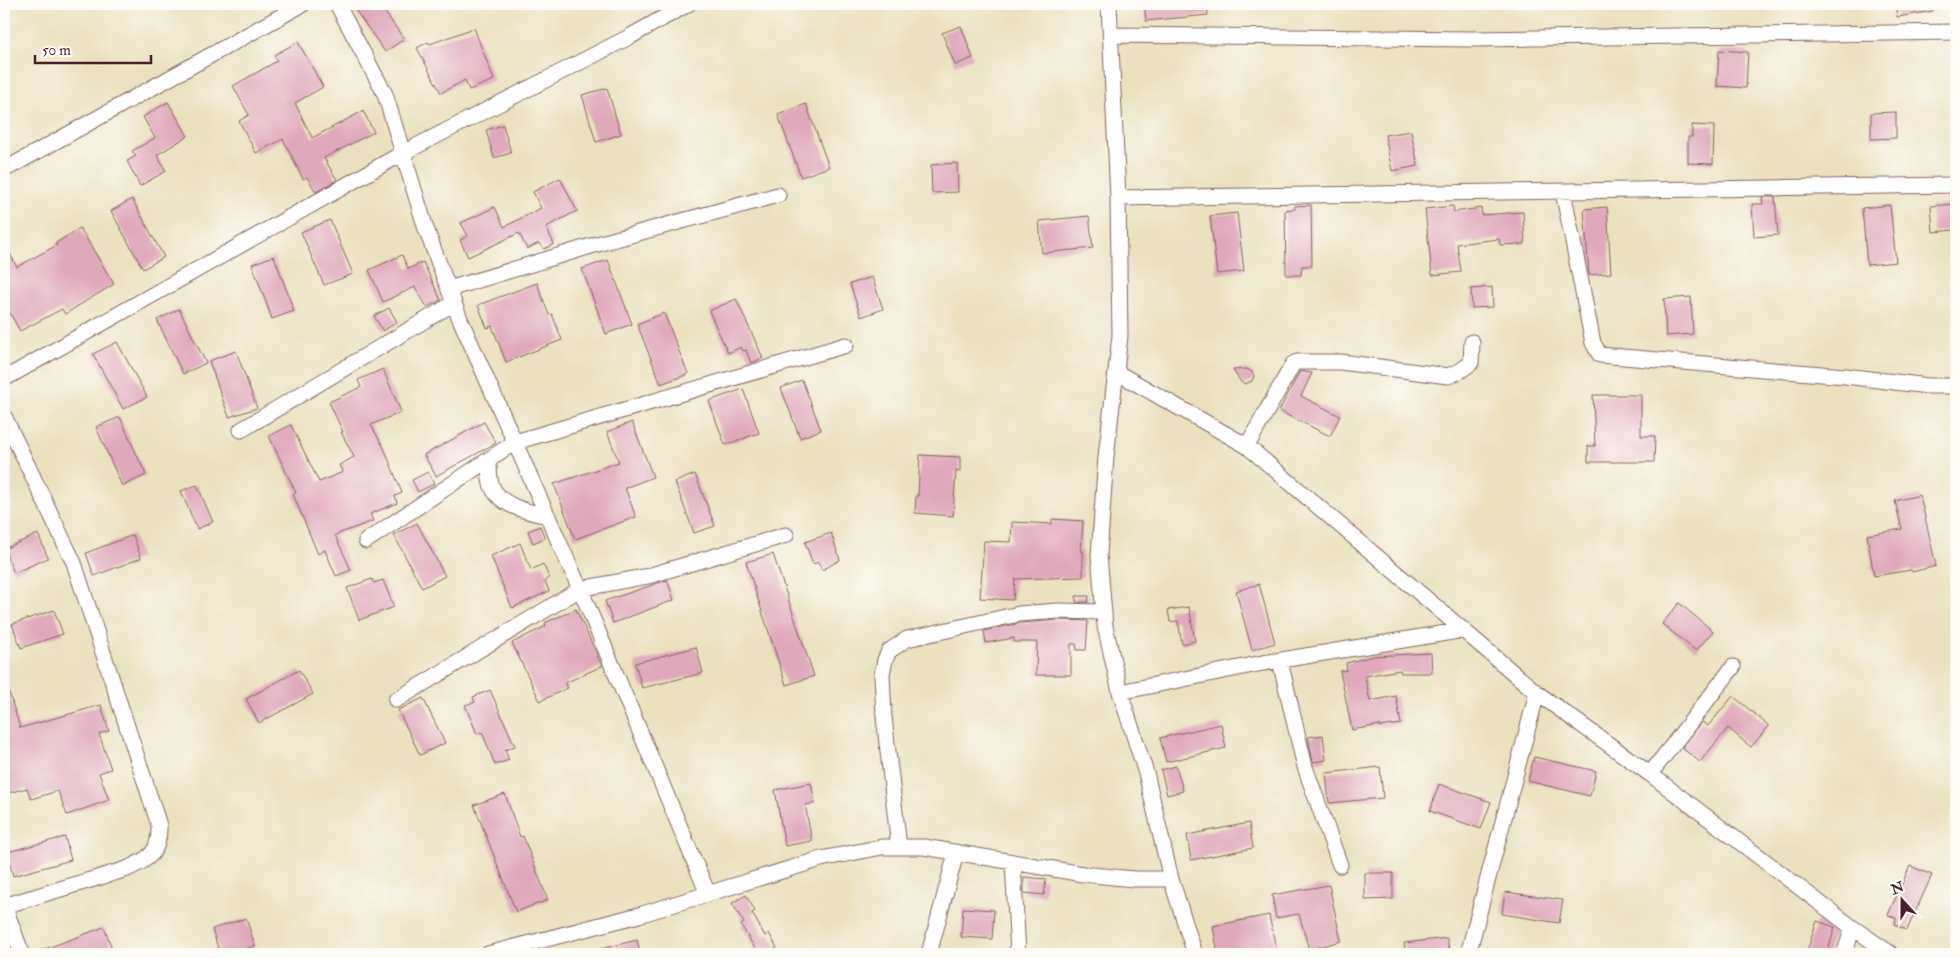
<svg xmlns="http://www.w3.org/2000/svg" width="1960" height="958" font-family="'IM FELL Double Pica',serif">
<rect width="100%" height="100%" fill="#fdfcf7"/>
<filter id="ink" filterUnits="userSpaceOnUse"><feTurbulence type="fractalNoise" baseFrequency=".02" numOctaves="2"/><feDisplacementMap in="SourceGraphic" scale="10" xChannelSelector="R" yChannelSelector="G"/><feConvolveMatrix kernelMatrix="1 2 1 2 8 2 1 2 1" color-interpolation-filters="sRGB"/></filter>
<filter id="wash" filterUnits="userSpaceOnUse"><feTurbulence type="fractalNoise" baseFrequency=".0096" numOctaves="4" result="noise"/><feDisplacementMap in="SourceGraphic" scale="20" xChannelSelector="R" yChannelSelector="G"/><feGaussianBlur stdDeviation="1.12" result="paint"/><feColorMatrix in="noise" values="0 0 0 0 0 0 0 0 0 0 0 0 0 0 0 0 0 1.4 0 .05"/><feComposite in="paint" operator="in"/></filter>
<g filter="url(#wash)">
<rect width="100%" height="100%" fill="#ebe1bf"/>
<g id="blocks">
<path fill="#e0a9bb" d="M351,4H379L404,39L385,52Z
M1144,4H1207L1208,15L1146,21Z
M1895,4H1933V11L1897,17Z
M961,26L973,58L955,65L942,33Z
M474,28L494,80L469,90L465,80L441,93L417,48L428,42L430,44Z
M298,42L323,87L295,103L312,138L363,111L374,132L324,158L337,180L316,192L307,177L303,179L283,139L256,153L239,121L249,115L233,86L277,61L274,55Z
M1719,50L1748,52L1746,88L1717,86Z
M607,88L621,134L596,142L582,95Z
M168,102L188,136L157,155L166,171L140,186L127,161L136,156L132,151L155,138L143,117Z
M806,104L829,167L801,177L778,115Z
M1896,112V138L1871,139V113Z
M503,125L511,153L494,158L486,130Z
M1692,125L1714,126L1713,164L1688,163V137H1692Z
M1411,131L1418,166L1392,171L1385,135Z
M957,163L958,192L932,193L931,165Z
M560,178L577,211L546,227L554,244L544,249L539,243L527,249L519,233L468,257L460,240L468,236L461,223L495,207L504,227L541,208L533,192Z
M1762,197H1775L1778,235L1754,237L1752,204H1763Z
M132,199L164,257L143,269L111,211Z
M1956,204V230L1933,232L1931,206Z
M1311,205L1312,266H1302L1301,275H1286L1285,210L1295,209V206Z
M1890,205L1896,262L1867,265L1862,208Z
M1453,206L1454,212L1481,208L1482,215L1523,212L1525,244L1500,245L1499,239L1457,244L1461,272L1432,275L1425,209Z
M1607,207L1611,273L1589,275L1584,209Z
M1237,213L1244,271L1217,274L1210,216Z
M1089,216L1093,248L1042,253L1039,221Z
M330,220L353,274L324,285L301,232Z
M80,228L114,284L65,314L62,309L20,331L4,303V243L17,267L57,245L56,243Z
M402,255L408,269L423,262L441,300L427,307L415,287L383,302L369,270Z
M274,256L294,311L272,319L252,264Z
M608,260L632,324L606,334L582,269Z
M872,277L883,309L861,317L850,284Z
M537,283L549,315L552,314L562,340L506,362L492,326L487,328L478,305Z
M1492,287L1493,307L1472,308L1471,289Z
M1691,297L1693,334L1666,336L1664,299Z
M736,299L763,358L751,363L746,350L743,351L741,347L728,353L709,311Z
M389,308L397,322L383,331L374,316Z
M179,309L206,363L183,374L157,320Z
M664,313L688,374L661,384L637,324Z
M117,342L147,397L123,409L93,354Z
M236,351L257,408L229,417L209,361Z
M383,369L401,412L371,425L384,448L402,493L395,496L397,503L370,514L373,521L335,535L351,570L336,576L325,550L318,554L293,494L296,493L269,436L291,425L319,482L343,472L339,465L354,457L341,432H343L329,402L361,387L358,380Z
M1247,369L1252,372L1254,376L1252,381L1245,384L1241,382L1233,370Z
M1300,371L1312,373L1301,396L1340,416L1330,436L1279,411Z
M802,380L821,430L800,438L781,388Z
M743,389L759,433L725,445L709,401Z
M1593,395H1641V436H1655L1654,462H1588V446H1595Z
M120,417L146,475L122,486L96,427Z
M484,422L496,443L436,476L424,455Z
M632,422L653,477L625,488L636,517L575,539L554,484L619,462L607,432Z
M920,455L960,457V472L956,471L953,516L915,513L916,496H918Z
M428,472L434,484L418,492L412,480Z
M695,474L715,526L694,533L675,482Z
M197,485L213,522L197,529L181,491Z
M1920,495L1936,566L1912,572L1911,570L1874,576L1867,535L1902,529L1895,501Z
M1052,519L1083,521L1081,551H1083V577L1015,579L1013,600L980,598L984,541L1011,542L1012,522L1052,524Z
M417,523L445,576L422,588L394,535Z
M540,526L545,538L533,543L528,531Z
M831,533L840,560L822,570L818,562L813,564L805,542Z
M38,534L48,558L14,573L4,549Z
M133,535L141,558L94,576L86,553Z
M520,543L531,570L543,564L549,577L545,581L549,591L512,608L491,556Z
M773,554L814,676L786,685L746,562Z
M372,579L374,583L383,580L394,607L359,620L347,588Z
M667,580L674,600L613,623L605,601Z
M1259,584L1275,643L1252,650L1236,591Z
M1076,596H1089L1088,602H1076Z
M1679,603L1713,631L1696,651L1662,624Z
M1189,607L1195,641L1182,644L1178,621L1170,622L1168,610Z
M576,609L602,666L565,683L568,688L540,701L512,643L546,626L545,623Z
M54,610L63,634L21,648L12,624Z
M1058,620L1088,621L1086,650H1077L1076,644H1071V675H1036L1037,642H1014V638L986,643L984,631L1020,623Z
M696,647L703,673L642,688L635,663Z
M1431,653L1432,673H1401L1400,670L1365,676L1370,701L1396,696L1401,724L1380,727V725L1352,730L1340,671L1347,670L1346,663L1373,656Z
M299,670L313,694L259,723L246,699Z
M4,686H7L20,728L101,705L109,731L99,734L111,769L99,773L109,800L67,815L58,791L31,799L27,788L4,794Z
M490,690L515,746L505,750L509,760L495,765L482,732L477,734L465,705L475,702L473,697Z
M1733,696L1769,726L1751,747L1728,728L1700,762L1682,748L1702,722L1708,726Z
M423,698L445,743L420,755L398,710Z
M1221,724L1226,748L1166,762L1160,738Z
M1323,735L1326,760L1313,762L1308,737Z
M1534,757L1596,771L1590,796L1528,781Z
M1176,766L1183,791L1167,795L1161,770Z
M1380,767L1383,798L1329,803L1326,773Z
M811,783L815,803L805,805L812,841L785,846L775,790Z
M1439,784L1491,802L1481,829L1430,811Z
M505,794L520,837L523,836L548,900L516,912L474,805Z
M1249,823L1253,848L1191,860L1187,835Z
M65,837L71,860L13,876L7,852Z
M1910,866L1932,875L1907,930L1895,925L1896,918L1888,915Z
M1365,873H1393V899L1365,900Z
M1024,877L1046,879L1044,895L1024,893Z
M1329,885L1341,941L1309,950L1299,914L1276,918L1272,895Z
M1505,892L1563,900L1559,923L1502,914Z
M746,895L755,911L752,913L765,936L769,933L777,948L765,954H758L741,925L744,923L732,903Z
M963,908L994,910L992,939L961,937Z
M1269,915L1277,954H1218L1213,926Z
M246,918L255,946L228,954H220L212,929Z
M1817,921L1835,927L1827,954H1806Z
M104,927L114,954H34V953Z
M1447,938L1450,954H1406L1404,943Z
M637,940L640,954H597V950Z"/>
</g>
</g>
<g filter="url(#ink)">
<use href="#blocks" fill-opacity="0" stroke="#82635f" stroke-width="1"/>
<g fill="none" stroke-linecap="round" stroke-linejoin="round">
<g stroke="#82635f" stroke-width="17">
<path id="minor" d="M337,4L385,94L426,229L460,319L584,598L708,894
M1109,4L1118,198L1120,336L1106,457L1099,555L1105,626L1120,692L1146,773L1171,879L1195,954
M1111,35L1472,39L1956,32
M4,170L303,4
M1563,191L1593,343L1600,355L1845,376L1928,386H1956
M1118,198L1956,185
M449,289L601,243L778,195
M1116,372L1247,446L1537,693
M4,379L403,153L631,36L688,4
M4,416L74,563L159,825C160,853 150,858 127,869L4,906
M241,430L454,303
M1247,446L1293,364L1297,362H1341L1448,376L1460,371L1471,363L1472,342
M489,460C489,467 489,477 491,484C498,506 528,512 548,516
M366,541L515,442L846,345
M1280,661L1305,767L1340,865
M1120,692L1263,663L1464,630
M396,700L580,589L648,576L786,535
M1650,774L1733,667
M899,847L884,717L882,674L885,660L889,651L907,639L1019,614L1058,611L1104,612
M1013,863L1018,954
M4,905L22,954
M488,954L639,915L821,859L882,847H924L1083,874L1134,879H1171
M929,954L956,853
M1468,954L1537,693L1650,774L1853,928L1891,954
M1844,954L1853,928"/>
</g>
<use href="#minor" stroke="#fff" stroke-width="15"/>
</g>
</g>
<rect width="1960" height="958" fill="none" stroke="#fdfcf7" stroke-width="20"/>
<g transform="translate(1902 900) rotate(339)" stroke="#fdfcf7" stroke-width="4" paint-order="stroke">
<path d="M0-4L9 19L0 12L-9 19Z" fill="#4a1f2b"/>
<text y="-8" font-size="14" font-weight="bold" text-anchor="middle" fill="#4a1f2b">N</text>
</g>
<path d="M35 55v8h116v-8" fill="none" stroke="#4a1f2b" stroke-width="2.5"/>
<text x="42" y="55" font-size="15" fill="#4a1f2b" stroke="#fdfcf7" stroke-width="4" paint-order="stroke">50 m</text>
</svg>
